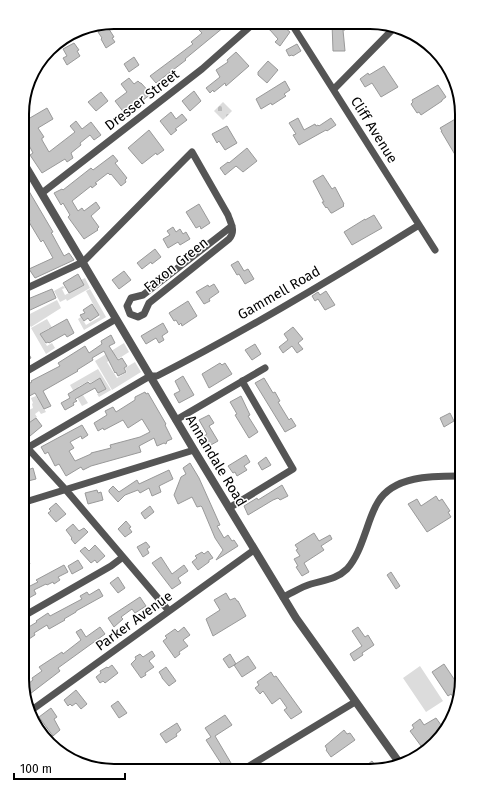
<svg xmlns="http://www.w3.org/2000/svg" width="484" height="793" font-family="'Fira Sans',sans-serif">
<defs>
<pattern id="cemetery-stones" width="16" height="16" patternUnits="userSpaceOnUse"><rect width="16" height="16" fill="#dcdcdc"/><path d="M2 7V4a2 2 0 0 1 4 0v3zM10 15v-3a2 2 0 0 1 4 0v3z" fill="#bbb"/></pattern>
</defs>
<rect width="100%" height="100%" fill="#fff"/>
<path fill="#dcdcdc" d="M85,278L90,288L67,301L66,299L60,302L54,291L63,286L65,288L62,289L65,295L84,285L81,280Z
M90,289L106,317L84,330L78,319L81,317L86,325L100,317L86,291Z
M57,300L61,308L31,327L24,317Z
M47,319L58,338L56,339L49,328L40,334L47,346L52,343L55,348L46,354L31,328Z
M124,343L129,352L118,359L116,356L107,362L117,378L127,372L125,368L135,362L141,372L112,390L95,361Z
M98,369L111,390L99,397L97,394L106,389L100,378L90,383L89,381L78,387L88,403L82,406L70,385Z
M36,396L46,412L41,414L39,411L35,414L37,417L22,428V415L24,414L22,412V402L24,403L29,410L33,408L32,404L33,403L31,398Z
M420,666L443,701L426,712L403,678Z"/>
<path fill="url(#cemetery-stones)" d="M223,102L232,111L223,120L214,111Z"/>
<path fill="#c4c4c4" stroke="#999" d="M205,23H210L212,25L214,23H220L224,27L185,59L186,60L156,83L150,76L193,44L191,42L202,33L198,29Z
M265,23H279L290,32L280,46L275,42L278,39L270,30L266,28Z
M332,23H345V30H343L345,51H333Z
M107,26L114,37L112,38L115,42L106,48L101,39L102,38L98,32Z
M74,43L79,50L77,51L80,56L67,65L63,58L67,56L63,49Z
M297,44L301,51L293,56L292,55L289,56L286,50Z
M236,52L249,66L226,86L225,83L214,92L213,90L210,93L206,88L220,77L216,70L228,62L227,60Z
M134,57L139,65L129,72L124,64Z
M268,61L278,70L267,83L258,75V72Z
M384,66L398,87L381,97L372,83L365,87L360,79L368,73L369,75Z
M129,78L134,84L138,81L140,83H141L151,94L125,114L115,101L127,92L121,84Z
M285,81L290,90L284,94L286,96L272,105L271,103L261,109L256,99Z
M438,85L446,97L442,100V101L421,115L419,112L417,113L411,104L413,102L412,100Z
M194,91L201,101L190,111L182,101Z
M101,92L108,101L96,111L88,102Z
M47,108L53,119L38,128L44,137L42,138V140L49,152L75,132L70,126L76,121L82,129L91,122L101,135L94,140L90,135L80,143L81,145L71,153L73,158L67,162L65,159L42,173L30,155L33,153L23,134V122Z
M171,112L176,119L182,114L187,120L175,129L177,130L171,135L160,121Z
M298,118L304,130L315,124L316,126L318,125L319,126L331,118L336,125L327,131L326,130L299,145L293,135L296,134L289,123Z
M457,118L459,120L462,118V156L457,158L441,131H442L440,128Z
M227,126L237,143L225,150L219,141L217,143L212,134Z
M149,130L164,150L157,155L156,153L142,164L128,148Z
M247,148L257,161L243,172L236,166L225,175L220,168L228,162L229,163Z
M113,155L118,161L115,163L127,178L125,180L126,182L121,186L111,174L110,175L108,173L95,183L97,184L92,188L91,186L72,201L78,211L82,208L84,211L96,202L100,208L91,216L99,227L97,229L98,230L84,239L68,217L70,215L63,203L61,205L54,193L62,189L63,190L91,168L93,170Z
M323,175L332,189L335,187L344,204L343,205L344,206L332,213H331L327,207L326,208L322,202H324L313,181Z
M23,181L53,232L51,233L52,234L64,256L69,253L74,260L35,278L29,269L53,258L43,240L41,242L29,222L30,221L23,207Z
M199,204L210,223L201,229L200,226L196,228L186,212Z
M374,215L382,228L352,245L344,232L365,219V220Z
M173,227L176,232L180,229L183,234L186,232L190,239L180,245L178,242L168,248L163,239L170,235L167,231Z
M155,249L161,257L152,264L151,262L142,269L137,263Z
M238,261L244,271L248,269L254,279L245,284L239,274L237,275L231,265Z
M124,271L131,280L119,289L112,280Z
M78,274L84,285L69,293L63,283Z
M214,284L219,292L209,299L210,301L204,304L196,292L208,285L209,287Z
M52,289L56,298L28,311L23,301Z
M326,291L335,305L325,310L318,299L315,301L312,296L318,292L320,295Z
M188,301L197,316L182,326L181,323L179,325L176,320L174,321L169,313Z
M92,304L99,315L90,321L88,318L84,321L80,315L85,313L83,310Z
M67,319L74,333L67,337L65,334L49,343L48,342L46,343L40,334Z
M163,323L168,332L162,336L164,340L159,343L156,338L146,344L141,336Z
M293,327L303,339L298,343L303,349L297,353L292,346L283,353L279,347L288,340L284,334Z
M111,335L115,343L109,346L118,360L122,358L127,366L124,368L126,372L118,376L116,372L115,373L104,351L92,358L93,360L77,370L78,371L43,391L51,406L44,409L35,393L22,400V387L32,382L31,381L60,366L58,363L85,346L89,353L102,344L101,341Z
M22,342L31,358L22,363Z
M255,344L261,354L252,360L245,350Z
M220,363L222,365L225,363L232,374L209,388L202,374Z
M183,376L194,395L179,403L174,394L180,391L175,381Z
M100,378L106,389L98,393L95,388L75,399L77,401L73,403L74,405L65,410L61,403L70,398L68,394L88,382L90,384Z
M264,378L273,393L275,392L280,401L278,402L289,420L291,418L296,426L285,432L255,383Z
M145,392L146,394L148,393L166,424L165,425L172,439L167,441L166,444L164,443L157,446L154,438L139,446L141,452L91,466L83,470L81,467L66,476L59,464L55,466L48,452L45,454L41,447L82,425L88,435L82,439L81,436L70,442L74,448L69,451L75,461L91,454V453L111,448L110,445L140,437L150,432L142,419L128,428L123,420L104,430L103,428L98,431L94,423L107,415L105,411L113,407L116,412L135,400V397Z
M241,396L250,415L248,416L258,432L249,438L235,415L237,414L230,402Z
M450,413L454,421L444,427L440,418Z
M209,415L214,423L209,426L218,441L209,446L203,437L207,434L199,420Z
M36,418L42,426L30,436L23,427Z
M246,455L250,462L244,466L247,470L237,476L235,472L233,473L228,466Z
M266,457L271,465L262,470L258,463Z
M190,463L199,478L220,525L217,526L224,538L228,535L232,541L234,540L238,546L216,560L223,550L215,538L202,507L201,506L197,507L192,497L178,504L174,495L181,477L186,474L183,468Z
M33,468L36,479L24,482L22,472Z
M169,470L173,479L159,486L161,492L152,496L149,488L140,493L138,490L125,495L118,502L109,492V490L113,486L119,492L137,480L139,484Z
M282,485L288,496L280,500L278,498L273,500L248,515L244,506L257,498L258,500Z
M97,490L98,493L101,492L103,500L88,504L85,493Z
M436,496L439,501L442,499L450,511L448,512L451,517L427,532L408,504L417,499L421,506Z
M56,503L66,514L56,522L48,513L51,511L49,509Z
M150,506L154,512L145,519L141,513Z
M126,521L131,527L129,528L132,532L125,537L118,529Z
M73,524L79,531L84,528L88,532L75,544L71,539L72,538L66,530Z
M314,533L319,541L330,535L332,539L321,546L324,550L304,563L309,572L302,576L296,567L298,566L294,559L300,556L296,550L298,549L295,545Z
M146,542L150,547L147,549L149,553L143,557L137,547Z
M95,545L105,556L97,563L95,560L91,563L80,551L85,547L89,551Z
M22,548L30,564L22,568Z
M208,551L213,558L209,560V562L198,570L192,562L197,558L195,556L202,552L204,554Z
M161,557L172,574L184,565L188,571L178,578L181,583L172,589L152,563Z
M78,560L83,568L72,574L68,566Z
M64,565L68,572L58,577L60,580L54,584L53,582L47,585L46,584L34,590L36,594L22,602V590L38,582L36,580Z
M391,572L400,586L396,589L387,575Z
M118,577L125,588L118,593L110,583Z
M99,589L103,596L76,611V612L64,619L65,620L49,629L47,625L34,633L35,635L26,641L22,634V631L37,622L36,621L48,613L50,616L82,599L80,596L87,592L89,595Z
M226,593L230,600L235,598L237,601H238L246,616L213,636L206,619L220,610L214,600Z
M140,597L146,606L135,613L132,609L121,617L123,619L114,627L108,618Z
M100,627L105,634L58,668L60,671L26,697L24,687L33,680L32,678L42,671L39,667L62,652L63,654L81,640L76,632L81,629L86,637Z
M184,627L190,635L183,640L188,646L179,652L180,654L175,658L163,641L167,638L165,636L175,629L178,632Z
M358,627L365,637L368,635L374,645L362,653L363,655L354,661L350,654L362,646L352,631Z
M152,651L155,656L149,661L154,667L145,673L146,675L141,678L131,664L136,659L135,657L140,654L143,657Z
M230,654L236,664L229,668L223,659Z
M248,656L256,668L242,677L234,665Z
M444,664L460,688L457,690L459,693L456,701L451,694L448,696L432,672Z
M112,665L118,673L105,683L103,681L100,683L96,677L101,673L100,671L107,667L108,668Z
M166,667L176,681L169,686L162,678V677L159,672Z
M271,672L274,677L276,676L302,712L291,719L284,710L287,708L280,698L272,704L263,691L260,694L255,688L259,685L257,682Z
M76,690L87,704L81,709L76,703L72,706L70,704L68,706L64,700Z
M118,701L127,713L119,718L111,706Z
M51,708L57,717L54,719L60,730L53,736L39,717Z
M225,715L232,725L215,736L231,763L224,768L206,740L211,737L205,728Z
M436,718L444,729L435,735L438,739L424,750L410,731L414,728L412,725L420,719L424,725Z
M177,723L181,730L176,734L177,736L166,743L160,734Z
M344,730L347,734L350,733L355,740L331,757L326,750L327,749L325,746Z
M372,761L378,769L359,771Z"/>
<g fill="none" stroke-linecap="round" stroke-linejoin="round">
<path stroke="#555" stroke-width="7" d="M291,23L435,250
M334,89L395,27
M42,193L202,69L254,23
M23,290L83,262L192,152L228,215C231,224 236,231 229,239L149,303L144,314L138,317L130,314L127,306L131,298L143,295L232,226
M22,374L116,319
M176,420L265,368
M22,442L66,490L169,611
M27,448L150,376H157C246,331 334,278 419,225
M22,503L194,450
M229,508L293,469L242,381
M283,597C292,593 301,587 311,584C324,580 337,579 347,569C357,558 362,542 367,528C370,519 373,510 378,502C394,475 434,476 462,476
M22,617L111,566L123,557
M29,712L254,550
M241,771L355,702"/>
<path stroke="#555" stroke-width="8" d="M23,162L194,450L296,618L401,765"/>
</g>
<g text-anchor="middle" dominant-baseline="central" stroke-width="3" stroke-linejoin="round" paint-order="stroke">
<g font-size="14" fill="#000" stroke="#fff">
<text transform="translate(142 100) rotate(-38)">Dresser Street</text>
<text transform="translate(374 130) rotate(58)">Cliff Avenue</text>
<text transform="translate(176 265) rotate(-39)">Faxon Green</text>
<text transform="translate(279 293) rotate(-30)">Gammell Road</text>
<text transform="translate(216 461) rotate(59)">Annandale Road</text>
<text transform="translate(134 621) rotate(-36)">Parker Avenue</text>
</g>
</g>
<path d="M0 0H484V793H0ZM114 29H370A85 85 0 0 1 455 114V679A85 85 0 0 1 370 764H114A85 85 0 0 1 29 679V114A85 85 0 0 1 114 29Z" fill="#fff" fill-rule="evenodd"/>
<path fill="none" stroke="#000" stroke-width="2" d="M114 29H370A85 85 0 0 1 455 114V679A85 85 0 0 1 370 764H114A85 85 0 0 1 29 679V114A85 85 0 0 1 114 29Z"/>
<path d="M14 773v6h111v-6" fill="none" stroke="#000000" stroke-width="2"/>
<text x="20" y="773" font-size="12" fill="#000000" stroke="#ffffff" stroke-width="3" paint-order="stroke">100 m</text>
</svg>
